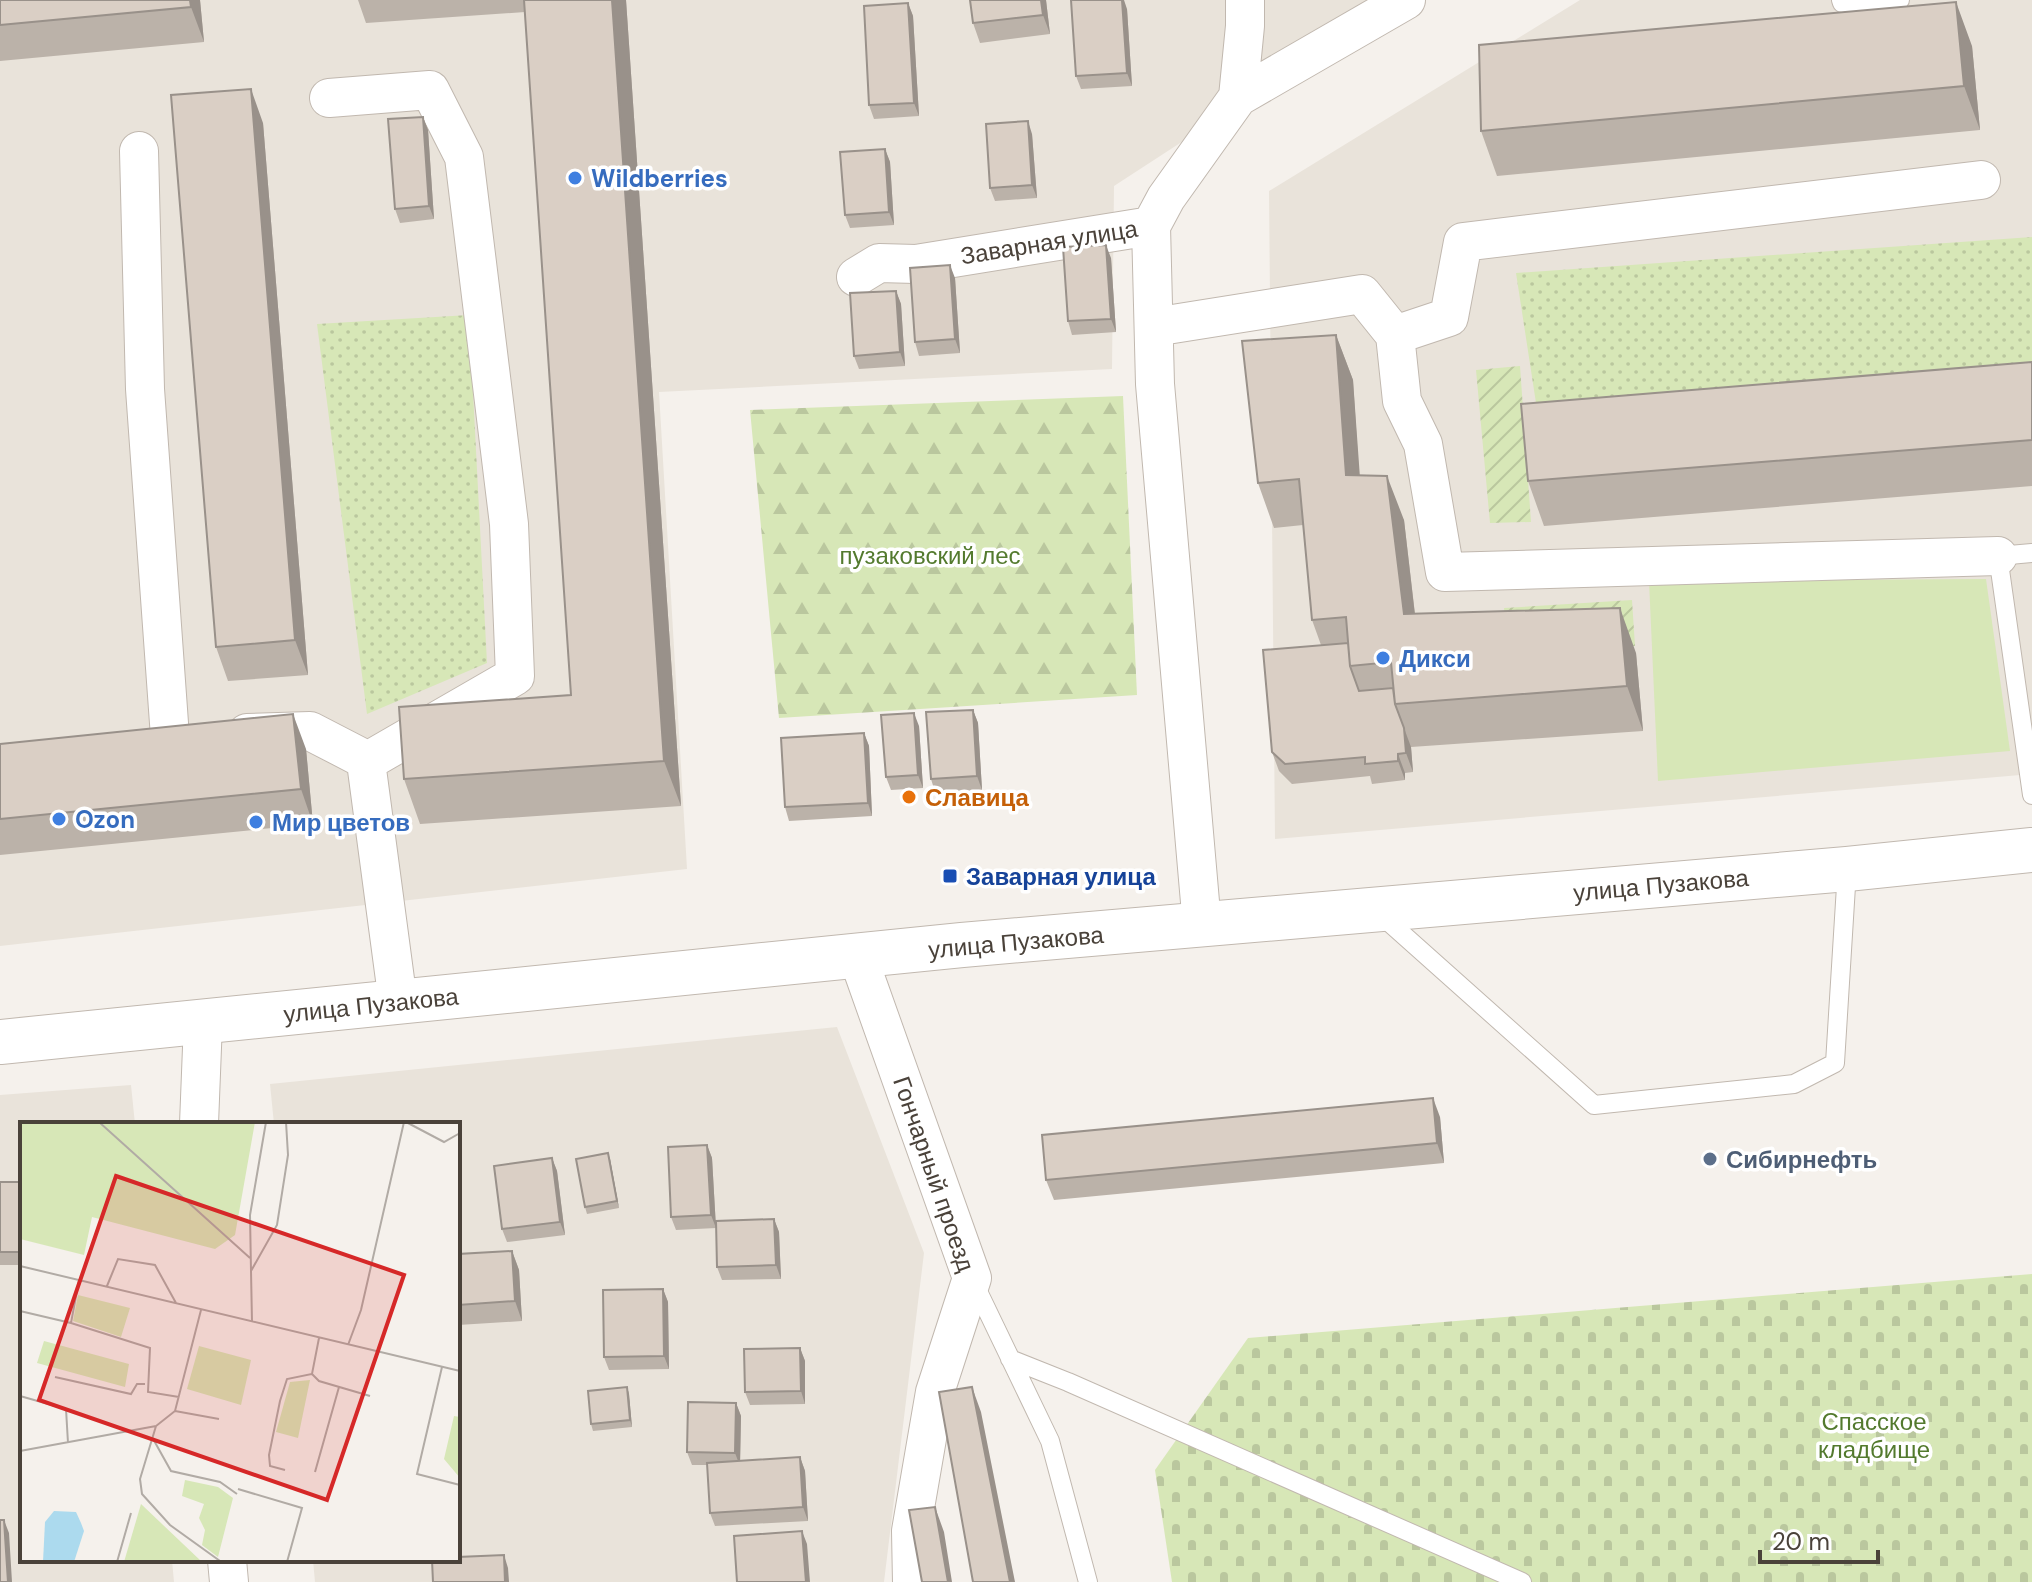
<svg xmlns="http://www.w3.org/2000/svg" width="2032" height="1582" font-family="'DM Sans',sans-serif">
<defs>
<pattern id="forest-firs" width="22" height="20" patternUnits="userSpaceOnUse" patternTransform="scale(2)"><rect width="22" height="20" fill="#d7e7b7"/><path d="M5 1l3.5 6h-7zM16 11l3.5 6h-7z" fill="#bac79e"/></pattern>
<pattern id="cemetery-stones" width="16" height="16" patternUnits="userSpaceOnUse" patternTransform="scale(2)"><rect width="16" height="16" fill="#d7e7b7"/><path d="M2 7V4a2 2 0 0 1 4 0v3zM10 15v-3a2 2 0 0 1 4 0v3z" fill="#bac79e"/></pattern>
<pattern id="park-dots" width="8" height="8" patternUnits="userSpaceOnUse" patternTransform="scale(2)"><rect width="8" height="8" fill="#d7e7b7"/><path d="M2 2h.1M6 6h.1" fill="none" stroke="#bac79e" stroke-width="1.8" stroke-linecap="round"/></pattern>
<pattern id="garden-furrows" width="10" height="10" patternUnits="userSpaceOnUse" patternTransform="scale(2)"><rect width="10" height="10" fill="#d7e7b7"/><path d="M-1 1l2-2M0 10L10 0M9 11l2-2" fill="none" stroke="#bac79e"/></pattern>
</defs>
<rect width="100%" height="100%" fill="#f5f1ec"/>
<path fill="#e9e3da" d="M0,0H1400L1114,186L1112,369L659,392L687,869L0,946Z
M1580,0H2032V774L1275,839L1269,191Z
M837,1027L924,1253L884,1582H315L313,1560H458V1124H274L270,1084Z
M131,1085L135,1124H22V1560H172L174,1582H0V1095Z"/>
<path fill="#d7e7b7" d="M1986,579L2010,751L1658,781L1649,581Z"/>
<path fill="url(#forest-firs)" d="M1123,396L1137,695L779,718L750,410Z"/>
<path fill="url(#cemetery-stones)" d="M2032,1274V1582H1172L1155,1470L1248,1338Z"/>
<path fill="url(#park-dots)" d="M2032,237V393L1540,429L1516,273Z
M469,315L487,663L367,714L317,324Z"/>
<path fill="url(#garden-furrows)" d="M1520,366L1531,522L1490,523L1476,370Z
M1632,600L1635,646L1508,650L1504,608Z"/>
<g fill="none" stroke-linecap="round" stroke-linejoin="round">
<g stroke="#c1b8af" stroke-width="20">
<path id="service" d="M1841,0L1842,3L1900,0
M2032,553L1998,556L2032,795
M1381,915L1594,1105L1794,1084L1835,1063L1847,870
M973,1281L1050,1441L1088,1582
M1010,1359L1068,1382L1522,1582"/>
</g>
<g stroke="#c1b8af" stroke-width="40">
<path id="minor" d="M1238,97L1406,0
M329,98L430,90L464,157L509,524L515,676L366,762L398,1002
M139,151L145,389L170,737
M856,277L879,263L916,264L1151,226
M1154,327L1362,294L1395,335L1402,401L1423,444L1445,572L1998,556
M1395,335L1449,317L1463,242L1981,180
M247,733L310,731L368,761
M1202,925L1155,384L1151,226L1166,198L1238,97L1245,26V0
M858,957L972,1278L935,1392L911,1531L912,1582
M199,1124L203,1022
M227,1560L229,1582"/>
</g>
<g stroke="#c1b8af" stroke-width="46">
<path id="tertiary" d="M0,1042L962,945L1847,869L2032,850"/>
</g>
<use href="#service" stroke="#fff" stroke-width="18"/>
<use href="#minor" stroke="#fff" stroke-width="38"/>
<use href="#tertiary" stroke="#fff" stroke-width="44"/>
</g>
<path fill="#bbb2a9" d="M0,0H200L204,42L0,61Z
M358,0H626L681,806L420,824L404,779L571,695L525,12L366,23Z
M1046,0L1050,34L980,43L973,23Z
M908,3L913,16L919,116L874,119L869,105Z
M1127,9L1132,86L1081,89L1076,76Z
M1972,46L1980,130L1497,176L1481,131Z
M423,117L428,130L434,219L400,223L395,209Z
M263,123L308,675L228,681L216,647Z
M1032,134L1037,198L995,201L990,188Z
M885,149L890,162L894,225L850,228L845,215Z
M1111,258L1116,332L1072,335L1068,321Z
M955,278L960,353L919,356L915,342Z
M896,291L901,304L905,366L859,369L854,356Z
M1336,335L1353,380L1359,475L1404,520L1415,614L1636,653L1643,731L1411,747L1413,772L1405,773V780L1372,784L1370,776L1292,784L1279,771L1272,752L1321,645L1312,620L1303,525L1274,528L1258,483Z
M2032,362V486L1544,526L1528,481Z
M973,710L978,723L982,790L935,792L931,779Z
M919,726L923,788L891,790L886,777Z
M864,733L869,746L872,816L789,821L785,807Z
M0,744L306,749L313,824L0,855Z
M1440,1117L1444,1163L1054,1200L1046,1180Z
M707,1145L712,1158L716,1228L676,1230L671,1217Z
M552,1158L557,1171L565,1235L507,1242L502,1229Z
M610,1159L619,1208L587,1214L585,1207Z
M0,1182H22V1265H0Z
M774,1219L779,1232L781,1279L722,1280L717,1267Z
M512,1251L519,1270L522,1321L458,1325V1254Z
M663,1289L668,1302L669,1369L609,1370L604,1357Z
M800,1348L805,1361V1404L750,1405L745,1392Z
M627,1387L629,1394L632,1427L593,1431L591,1424Z
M736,1403L741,1416L740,1461L800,1457L805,1471L808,1521L715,1526L710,1513L707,1465H692L687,1452Z"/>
<path fill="#99918a" d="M190,0H200L204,42L191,7Z
M612,0H626L681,806L664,761Z
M1041,0H1046L1050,34L1043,15Z
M1122,0H1124L1127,9L1132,86L1127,73Z
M1956,2L1972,46L1980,130L1964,86Z
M908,3L913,16L919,116L914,103Z
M251,89L263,123L308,675L295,640Z
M423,117L428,130L434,219L429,206Z
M1028,121L1032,134L1037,198L1032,185Z
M885,149L890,162L894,225L889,212Z
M1106,245L1111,258L1116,332L1111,319Z
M950,265L955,278L960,353L955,339Z
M896,291L901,304L905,366L900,352Z
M1336,335L1353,380L1363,520L1346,475Z
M1387,476L1404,520L1420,659L1404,614Z
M1620,608L1636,653L1643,731L1627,686Z
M973,710L978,723L982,790L977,776Z
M914,713L919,726L923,788L918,775Z
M293,714L306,749L313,824L301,789Z
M1404,728L1411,747L1413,772L1406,753Z
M864,733L869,746L872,816L868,803Z
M1398,754L1405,773V780L1398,761Z
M1433,1098L1440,1117L1444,1163L1437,1143Z
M707,1145L712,1158L716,1228L711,1215Z
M608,1153L610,1159L619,1208L617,1201Z
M552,1158L557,1171L565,1235L560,1222Z
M774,1219L779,1232L781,1279L776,1265Z
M512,1251L519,1270L522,1321L515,1301Z
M663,1289L668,1302L669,1369L664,1356Z
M800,1348L805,1361V1404L801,1391Z
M627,1387L629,1394L632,1427L630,1420Z
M972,1387L981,1412L1015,1582H1010Z
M736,1403L741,1416L740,1466L735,1453Z
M800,1457L805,1471L808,1521L803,1507Z
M935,1507L944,1532L952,1582H948Z
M4,1520L9,1533L12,1582H8Z
M802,1531L807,1544L810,1582H806Z
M504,1555L508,1568L509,1582H505Z"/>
<path fill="#dacfc5" stroke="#99918a" stroke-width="2" d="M0,0H190L191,7L0,25Z
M524,0H612L664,761L404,779L399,707L571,695Z
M970,0H1041L1043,15L973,23Z
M1071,0H1122L1127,73L1076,76Z
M1956,2L1964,86L1481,131L1479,45Z
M908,3L914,103L869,105L864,6Z
M251,89L295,640L216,647L171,95Z
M423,117L429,206L395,209L388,119Z
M1028,121L1032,185L990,188L986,124Z
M885,149L889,212L845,215L840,152Z
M1106,245L1111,319L1068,321L1063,247Z
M950,265L955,339L915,342L910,268Z
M896,291L900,352L854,356L850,293Z
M1336,335L1346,475L1387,476L1404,614L1620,608L1627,686L1395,704L1391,662L1350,666L1346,617L1312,620L1299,479L1258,483L1242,341Z
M2032,362V440L1528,481L1521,404Z
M1348,643L1350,666L1359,691L1393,688L1395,704L1404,728L1406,753L1398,754V761L1365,764V757L1285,764L1272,752L1263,650Z
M973,710L977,776L931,779L926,712Z
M914,713L918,775L886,777L881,715Z
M293,714L301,789L0,819V744Z
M864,733L868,803L785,807L781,738Z
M1433,1098L1437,1143L1046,1180L1042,1135Z
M707,1145L711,1215L671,1217L668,1147Z
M608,1153L617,1201L585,1207L576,1159Z
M552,1158L560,1222L502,1229L494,1166Z
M0,1182H22V1252H0Z
M774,1219L776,1265L717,1267L716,1221Z
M512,1251L515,1301L458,1305V1254Z
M663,1289L664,1356L604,1357L603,1290Z
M800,1348L801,1391L745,1392L744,1349Z
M627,1387L630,1420L591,1424L588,1391Z
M972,1387L1010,1582H973L939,1392Z
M688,1402L736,1403L735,1453L687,1452Z
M800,1457L803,1507L710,1513L707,1463Z
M935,1507L948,1582H922L909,1510Z
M0,1520H4L8,1582H0Z
M802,1531L806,1582H737L734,1536Z
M504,1555L505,1582H433L432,1560H458V1557Z"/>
<g fill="#3f7fe0" stroke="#fff" stroke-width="3">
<circle cx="575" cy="178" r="8"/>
<circle cx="1383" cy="658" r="8"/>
<circle cx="59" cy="819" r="8"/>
<circle cx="256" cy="822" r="8"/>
</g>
<circle fill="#e8710a" stroke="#fff" stroke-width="3" cx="909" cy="797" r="8"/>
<rect fill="#1a4fb4" stroke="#fff" stroke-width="3" x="942" y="868" width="16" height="16" rx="4"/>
<circle fill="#5c6f8a" stroke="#fff" stroke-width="3" cx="1710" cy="1159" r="8"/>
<g text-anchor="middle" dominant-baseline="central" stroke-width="7" stroke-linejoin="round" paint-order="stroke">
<g font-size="24" font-weight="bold" fill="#366cbe" stroke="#fff" text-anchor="start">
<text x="591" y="178">Wildberries</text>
<text x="1399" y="658">Дикси</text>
<text x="75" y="819">Ozon</text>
<text x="272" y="822">Мир цветов</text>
</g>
<g font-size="24" fill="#4a423a" stroke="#fff">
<text transform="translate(1049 242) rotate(-9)">Заварная улица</text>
<text transform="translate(1661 885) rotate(-5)">улица Пузакова</text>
<text transform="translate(1016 942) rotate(-5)">улица Пузакова</text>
<text transform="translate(371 1005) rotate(-6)">улица Пузакова</text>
<text transform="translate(934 1174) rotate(71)">Гончарный проезд</text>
</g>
<g font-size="24" fill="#537a2e" stroke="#fff">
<text x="930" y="555">пузаковский лес</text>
<text x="1874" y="1421">Спасское<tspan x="1874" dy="28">кладбище</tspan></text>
</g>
<g font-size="24" font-weight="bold" fill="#c56008" stroke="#fff" text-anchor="start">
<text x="925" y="797">Славица</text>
</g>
<g font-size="24" font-weight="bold" fill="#164399" stroke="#fff" text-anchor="start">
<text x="966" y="876">Заварная улица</text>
</g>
<g font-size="24" font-weight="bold" fill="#4e5e75" stroke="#fff" text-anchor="start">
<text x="1726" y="1159">Сибирнефть</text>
</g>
</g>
<g transform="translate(20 1122)">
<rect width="440" height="440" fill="#f5f1ec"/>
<path d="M58,173L110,186L101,215L53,199ZM165,358L198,365L213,376L198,435L182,423L185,408L179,396L184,382L162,374Z" fill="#d7e7b7"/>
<path d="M179,224L231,238L221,283L167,267Z" fill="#d7e7b7"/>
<path d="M121,382L182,440H104Z" fill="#d7e7b7"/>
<path d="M0,0H235L215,113L195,127L72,95L64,133L0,117Z" fill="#d7e7b7"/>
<path d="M24,219L109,242L105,265L17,241ZM290,258L278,316L256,310L270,260ZM434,294L440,295V356L424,337Z" fill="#d7e7b7"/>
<path d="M34,389L56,390L61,401L64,409L54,440H23L25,400Z" fill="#acdaee"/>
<path fill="none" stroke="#b1aba5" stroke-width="2" d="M79,0L230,136M386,0L424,20L440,11M0,144L440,249M231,149L230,93L246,0M87,164L98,137L135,143L156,181M181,188L155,289L136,304L120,357L122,372L150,403L200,439M0,189L51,201L59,158M232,200L231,149L257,103L268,33L266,0M51,201L130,226L128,270L159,275M328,223L341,188L384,0M422,245L397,352L440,363M292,252L299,259L350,274M35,255L111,272L117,262H125M0,274L46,287L48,321M155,289L199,297M132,315L151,349L200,360L217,372M0,329L136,304M265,348L250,344L249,333L260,279L267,257L292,252L299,216M295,350L319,265M218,367L282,386L267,440M97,440L111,391"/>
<path fill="#d62828" fill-opacity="0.15" stroke="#d62828" stroke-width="4" d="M96,54L384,153L307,378L19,278Z"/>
<rect width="440" height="440" fill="none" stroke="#4a423a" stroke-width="4"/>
</g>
<path d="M1760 1550v12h118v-12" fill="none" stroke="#4a423a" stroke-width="4"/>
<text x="1772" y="1550" font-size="24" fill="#4a423a" stroke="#ffffff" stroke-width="6" paint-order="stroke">20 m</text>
</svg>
